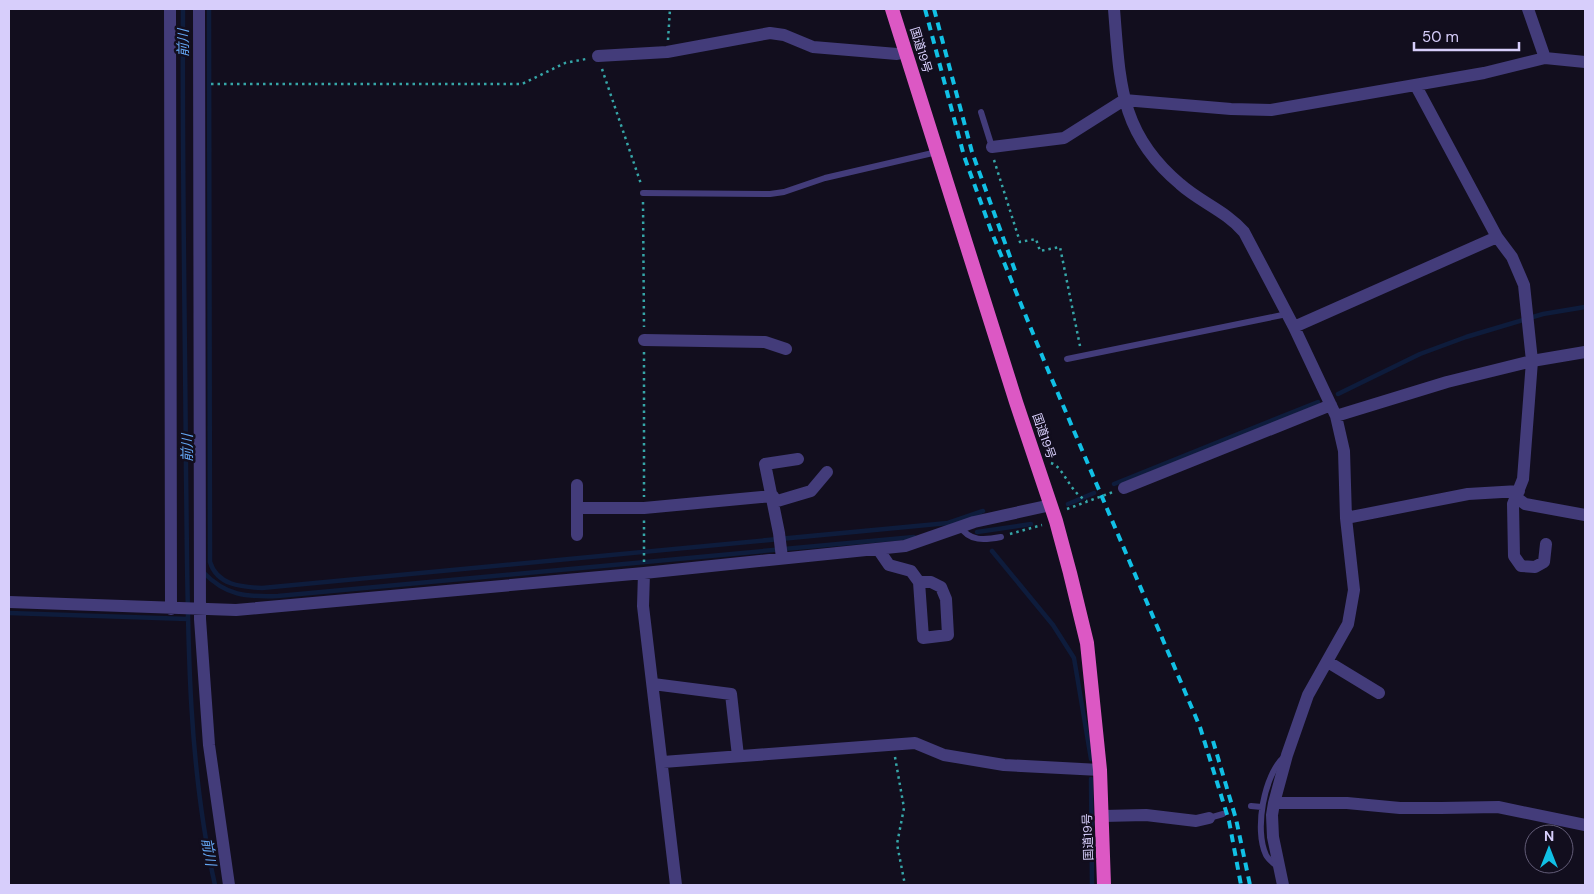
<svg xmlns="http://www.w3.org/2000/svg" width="1594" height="894" font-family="'DM Sans','Noto Sans JP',sans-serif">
<rect width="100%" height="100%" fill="#120e1e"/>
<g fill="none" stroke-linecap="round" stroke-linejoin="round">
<path stroke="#0e1c3c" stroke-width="4.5" d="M183,9C182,163 185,318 186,472C188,607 185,754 215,885
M209,9L210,562C217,585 241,587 262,588L948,523L983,511
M1338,394L1420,354L1466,337L1543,314L1585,307
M1114,484L1318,402
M1068,504L1094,493
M977,532L1031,524
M992,551L1053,625L1074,658L1091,759
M203,572C226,596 246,597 278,596L914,537
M9,613L188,619
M1091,779L1092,885"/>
<path stroke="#36a6a8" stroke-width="2.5" stroke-dasharray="2.5 4" stroke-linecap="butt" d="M668,40L670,9
M602,69L641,184
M211,84H522L565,63L586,59
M994,160L1020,242L1036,239L1040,251L1060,247L1080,346
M643,202L644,327
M644,352V497
M1051,463C1064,467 1069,492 1087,501
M1067,509L1113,492
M1010,534L1042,525
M644,562V520
M895,757L904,808L897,844L905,885"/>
<path stroke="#433c7a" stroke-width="6" d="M981,112L992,147
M643,193L770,194L784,192L825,178L937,152
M1067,359L1287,314
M960,526C969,542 985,540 1001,537
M1251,806L1262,807
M1209,818L1223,814
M1277,866C1273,863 1268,859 1266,855C1254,830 1264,775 1284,757"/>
<path stroke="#433c7a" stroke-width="12" d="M170,9L171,609
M199,9L200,619L209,745L229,885
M1114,9C1120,82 1119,133 1180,184C1200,202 1226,211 1244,232L1294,327L1336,416L1344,451L1346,518L1354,590L1348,624L1308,695L1287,755L1274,803L1272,815L1273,837L1283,885
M1528,9L1545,58
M598,56L667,52L770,33L784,35L813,47L897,54L906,52
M1416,86L1497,237L1512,257L1524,285L1532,361L1523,479L1513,504L1514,556L1521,566L1535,567L1544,562L1546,544
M992,147L1064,138L1124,100L1231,109L1271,110L1484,73L1545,58L1585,62
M1294,327L1497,237
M644,340L765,342L786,349
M1336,416L1447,382L1532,361L1585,352
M1124,488L1331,405
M1517,498L1525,504L1585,515
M774,502L811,491L827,472
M577,508H644L773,496
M1346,518L1468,494L1519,491
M577,535V485
M878,549L889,565L911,571L919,582L923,638L948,635L946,599L941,587L931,582H919
M782,558L779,533L765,464L798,459
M644,573L643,606L676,885
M9,602L236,610L644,573L905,546L974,522L1051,505
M1328,662L1379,693
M653,684L731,694L738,756
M663,762L915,743L944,755L1004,765L1100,770
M1274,803H1347L1400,808H1441L1498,807L1585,825
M1103,816L1146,815L1196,821L1209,818"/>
<path stroke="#dc58c4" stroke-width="14" d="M892,9L1016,402L1056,521L1070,573L1087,643L1100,770L1104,885"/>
<path stroke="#11c0e5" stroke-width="4" stroke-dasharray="8 6" stroke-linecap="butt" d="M925,9L964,156L992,233L1045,363L1200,727L1229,821L1241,885
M934,9L972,152L1017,276
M1213,741L1236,819L1250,885"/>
</g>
<g text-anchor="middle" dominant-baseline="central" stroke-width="5" stroke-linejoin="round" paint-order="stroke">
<g font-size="12" fill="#d7cefb" stroke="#120e1e">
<text transform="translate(921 50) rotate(73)">国道19号</text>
<text transform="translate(1044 436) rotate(71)">国道19号</text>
<text transform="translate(1088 837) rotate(-92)">国道19号</text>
</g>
<g font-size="14" font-style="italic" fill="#64a7f4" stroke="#120e1e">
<text transform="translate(183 43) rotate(-90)">前川</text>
<text transform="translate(187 448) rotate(-90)">前川</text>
<text transform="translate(209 852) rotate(80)">前川</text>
</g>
</g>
<rect width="1594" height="894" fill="none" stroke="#d7cefb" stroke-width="20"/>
<g transform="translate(1549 849)"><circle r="24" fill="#120e1e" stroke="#615b76"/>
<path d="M0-4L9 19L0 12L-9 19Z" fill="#11c0e5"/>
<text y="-8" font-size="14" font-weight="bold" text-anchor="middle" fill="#d7cefb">N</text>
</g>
<path d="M1414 42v8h105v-8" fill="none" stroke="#d7cefb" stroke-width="2.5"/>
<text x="1422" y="42" font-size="15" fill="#d7cefb" stroke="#120e1e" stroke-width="4" paint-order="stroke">50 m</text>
</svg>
